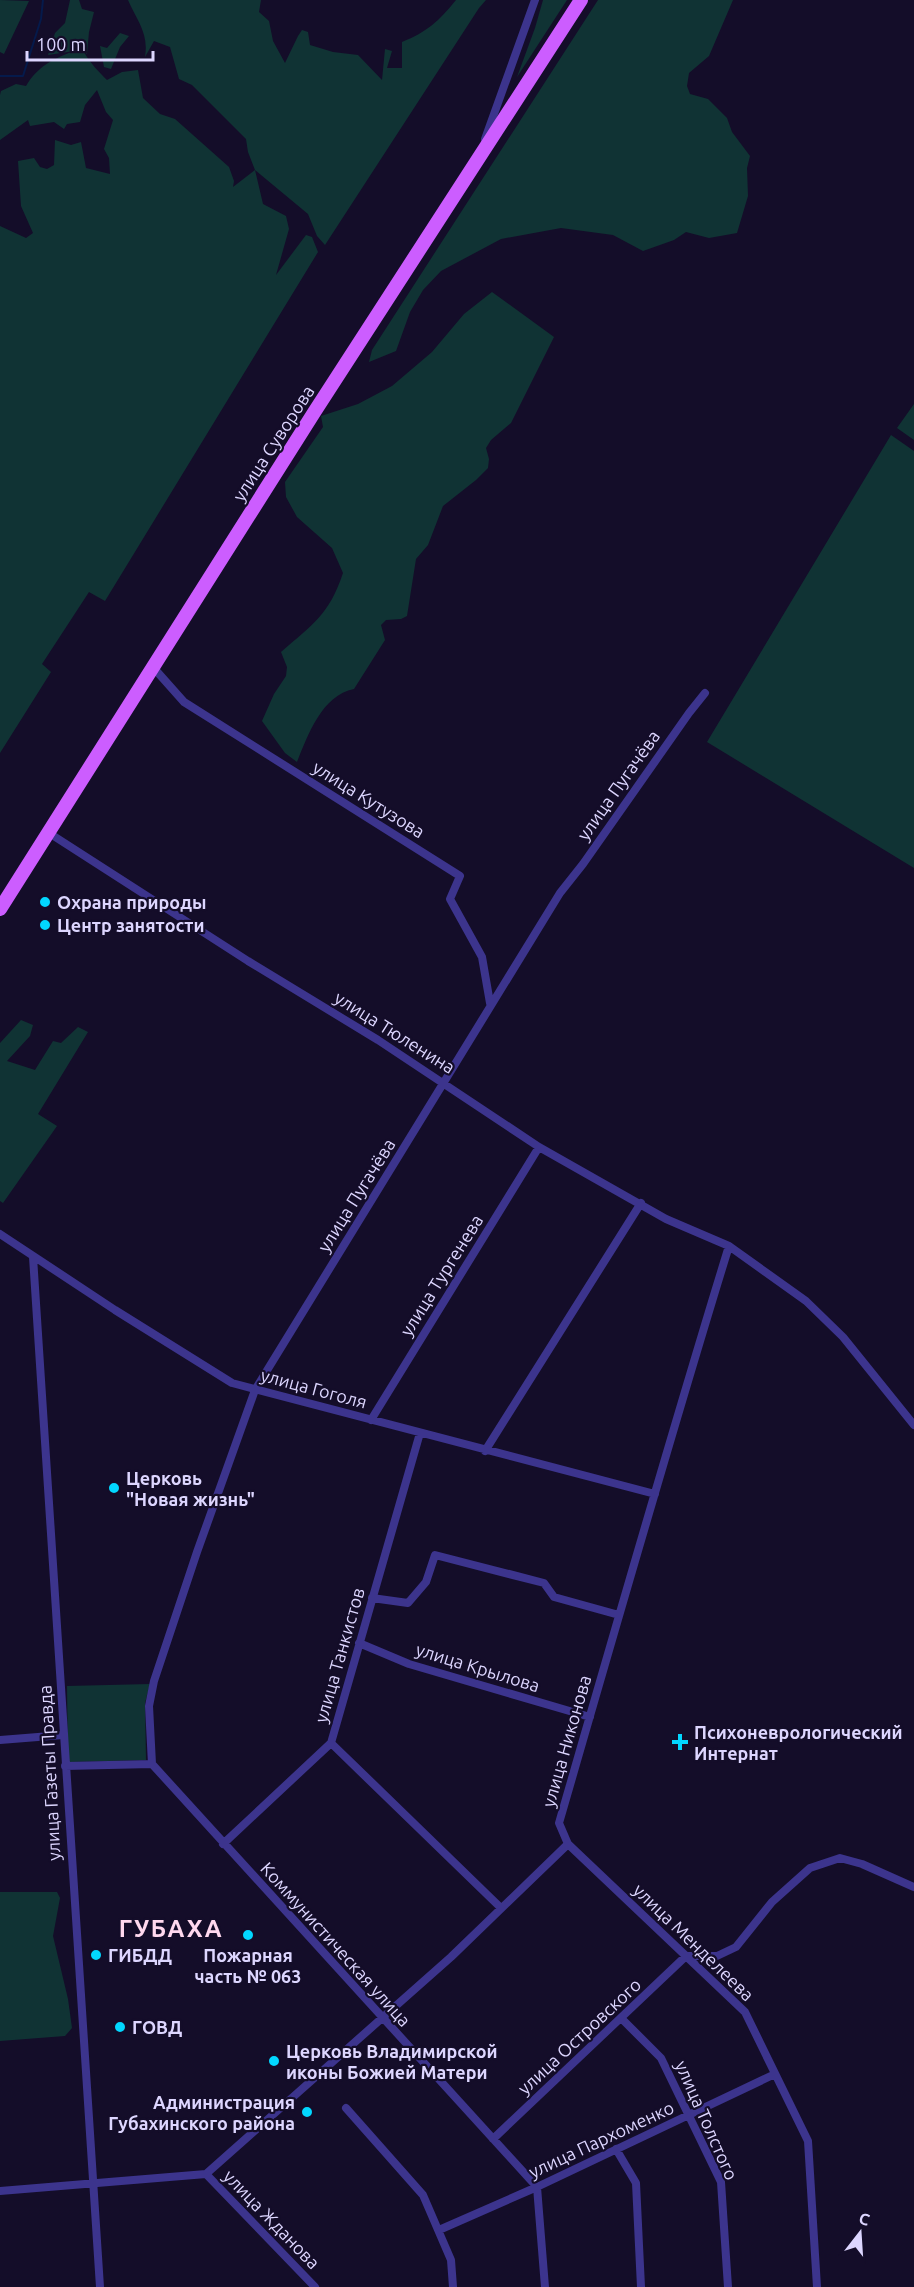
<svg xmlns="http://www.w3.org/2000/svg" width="914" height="2287" font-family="Ubuntu,sans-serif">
<rect width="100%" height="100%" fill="#140d29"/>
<path fill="#103334" d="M0,0L29,1L4,54L0,52Z
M70,0H79L82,9L94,12L89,32L87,54L84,52C90,63 99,72 107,80L122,72L138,70L143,98L160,114L175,119L229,167L234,181L233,187L255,170L248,152L246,139L192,85L179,79L170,47L154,41L145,57C149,33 137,21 128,0H261L259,12L269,21L273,41L285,63L298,36L302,30L308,32L310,45L333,52L358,55L382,80L385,49L392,51L387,68H402V42C427,32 439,21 456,0H486L479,8L325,245L317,236L308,214L255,170L263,204L286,216L289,229L276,275L306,235L312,237L318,252L105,601L89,592L42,664L51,672L0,753V226L26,238L33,233L21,206L18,161L34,158L40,167L47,169L54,165L55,140L71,145L81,142L86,168L110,174L109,158L104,149L113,120L106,112L97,90L85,105L80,122L67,124L64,129L54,122L30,126L28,120L0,140V95L1,91L16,84L26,86C38,66 53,59 74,51L48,55L55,33L65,23Z
M543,0H567L517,77L535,28Z
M598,0H733L709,56L689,73L687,86L690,94L708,99L727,118L732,132L750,156L747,168L748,196L737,233L709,238L686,232L674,240L643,251L613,235L561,228L501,239L441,271L423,290L410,312L396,351L369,362L372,350Z
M120,33L129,36L120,47L111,69L104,67L100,46L107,48Z
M492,292L554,337L511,423L491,440L486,448L489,459L488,468L476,480L443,506L428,545L416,559L407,616L401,619L386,620L381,625L385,640L354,689C322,695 308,735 297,762L285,753L262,721L274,694L286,676L287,667L281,652C313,624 329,615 343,573L332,548L297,517L286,497L285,482L323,427L321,416L358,404L392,386L432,352L464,314Z
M914,404V440L897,428Z
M891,435L914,451V868L707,742Z
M21,1020L33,1025L30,1036L7,1061L35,1070L53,1041L61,1043L78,1027L88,1032L38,1114L57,1126L3,1203L0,1201V1043Z
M150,1684L145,1703L146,1760L68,1762L67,1686Z
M0,1892H57L60,1898L53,1936L68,1999L72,2028L65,2036L0,2041Z"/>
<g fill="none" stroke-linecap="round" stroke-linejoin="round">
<path stroke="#051a4b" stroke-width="2" d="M0,76H23L41,19L43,0"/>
<path stroke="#3c348d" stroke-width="8" d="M485,139L535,0
M152,666L184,702L460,876L450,899L482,957L490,1003
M49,833L248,961L378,1040L539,1147L666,1219L729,1246L806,1301L843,1337L914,1425
M0,1234L115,1310L232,1383L655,1494
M33,1257L100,2287
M371,1420L539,1147
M485,1451L641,1203
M372,1598L408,1603L426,1582L435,1555L544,1583L554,1597L619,1615
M359,1643L409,1664L590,1717
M0,1740L63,1735
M331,1743L501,1908
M152,1764L149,1706L154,1681L197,1552L255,1390L560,893L583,864L689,713L705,693
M65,1766L152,1764L537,2187L545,2287
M223,1844L331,1743L420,1433
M568,1844L745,2012L808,2141L817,2287
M621,2018L661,2058L721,2182L728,2287
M346,2108L423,2195L451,2260L453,2287
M493,2139L686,1956H717L736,1947L772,1902L810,1868L840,1858L862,1864L914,1887
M616,2149L636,2183L641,2287
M206,2174L451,1957L568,1844L559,1823C615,1630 670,1437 729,1246
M206,2174L315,2287
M0,2191L206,2174
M439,2230L537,2187L775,2074"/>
<path stroke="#cc5dff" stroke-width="14" d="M0,909L315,411L581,0"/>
</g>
<g fill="#02d7ff" stroke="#140d29" stroke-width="2">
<circle cx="45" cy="902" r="6"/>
<circle cx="45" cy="925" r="6"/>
<circle cx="114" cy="1488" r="6"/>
<path d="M677 1733h6v6h6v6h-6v6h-6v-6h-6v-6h6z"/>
<circle cx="248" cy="1935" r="6"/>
<circle cx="96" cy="1955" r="6"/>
<circle cx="120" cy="2027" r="6"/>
<circle cx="274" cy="2061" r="6"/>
<circle cx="307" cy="2112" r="6"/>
</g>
<g text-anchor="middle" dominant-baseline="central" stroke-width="4.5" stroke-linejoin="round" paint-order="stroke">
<g font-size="18" fill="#ddd6ff" stroke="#140d29">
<text transform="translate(273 443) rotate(-57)">улица Суворова</text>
<text transform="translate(618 785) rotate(-55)">улица Пугачёва</text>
<text transform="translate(369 799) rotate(32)">улица Кутузова</text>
<text transform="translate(395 1032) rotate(32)">улица Тюленина</text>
<text transform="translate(356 1195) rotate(-58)">улица Пугачёва</text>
<text transform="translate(441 1275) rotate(-58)">улица Тургенева</text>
<text transform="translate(314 1388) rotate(15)">улица Гоголя</text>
<text transform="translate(339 1655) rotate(-74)">улица Танкистов</text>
<text transform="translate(478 1667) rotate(17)">улица Крылова</text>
<text transform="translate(566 1741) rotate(-74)">улица Никонова</text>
<text transform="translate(49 1773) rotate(-93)">улица Газеты Правда</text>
<text transform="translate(694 1942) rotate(44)">улица Менделеева</text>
<text transform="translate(336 1944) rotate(48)">Коммунистическая улица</text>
<text transform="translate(579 2036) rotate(-43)">улица Островского</text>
<text transform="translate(707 2120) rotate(66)">улица Толстого</text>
<text transform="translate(601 2139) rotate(-25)">улица Пархоменко</text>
<text transform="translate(272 2219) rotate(46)">улица Жданова</text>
</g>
<g font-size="18" font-weight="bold" fill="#ddd6ff" stroke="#140d29" text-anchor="start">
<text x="57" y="902">Охрана природы</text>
<text x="57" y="925">Центр занятости</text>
<text x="126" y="1478">Церковь<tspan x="126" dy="21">"Новая жизнь"</tspan></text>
<text x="694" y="1732">Психоневрологический<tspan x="694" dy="21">Интернат</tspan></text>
<text x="108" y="1955">ГИБДД</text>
<text x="248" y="1955" text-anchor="middle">Пожарная<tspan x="248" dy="21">часть № 063</tspan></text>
<text x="132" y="2027">ГОВД</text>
<text x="286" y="2051">Церковь Владимирской<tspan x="286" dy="21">иконы Божией Матери</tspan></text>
<text x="295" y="2102" text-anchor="end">Администрация<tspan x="295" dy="21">Губахинского района</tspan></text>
</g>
<g font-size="24" font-weight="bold" letter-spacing="1.5" fill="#ffd8ee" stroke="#140d29">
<text x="171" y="1928">ГУБАХА</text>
</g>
</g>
<g transform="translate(860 2233) rotate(17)" stroke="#140d29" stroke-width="4.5" paint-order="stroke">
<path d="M0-4.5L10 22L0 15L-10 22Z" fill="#ddd6ff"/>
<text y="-9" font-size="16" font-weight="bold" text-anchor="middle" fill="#ddd6ff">С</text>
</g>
<path d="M27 51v9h126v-9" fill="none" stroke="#ddd6ff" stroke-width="3"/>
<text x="36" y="51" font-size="18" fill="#ddd6ff" stroke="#140d29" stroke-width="4.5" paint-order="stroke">100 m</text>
</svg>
